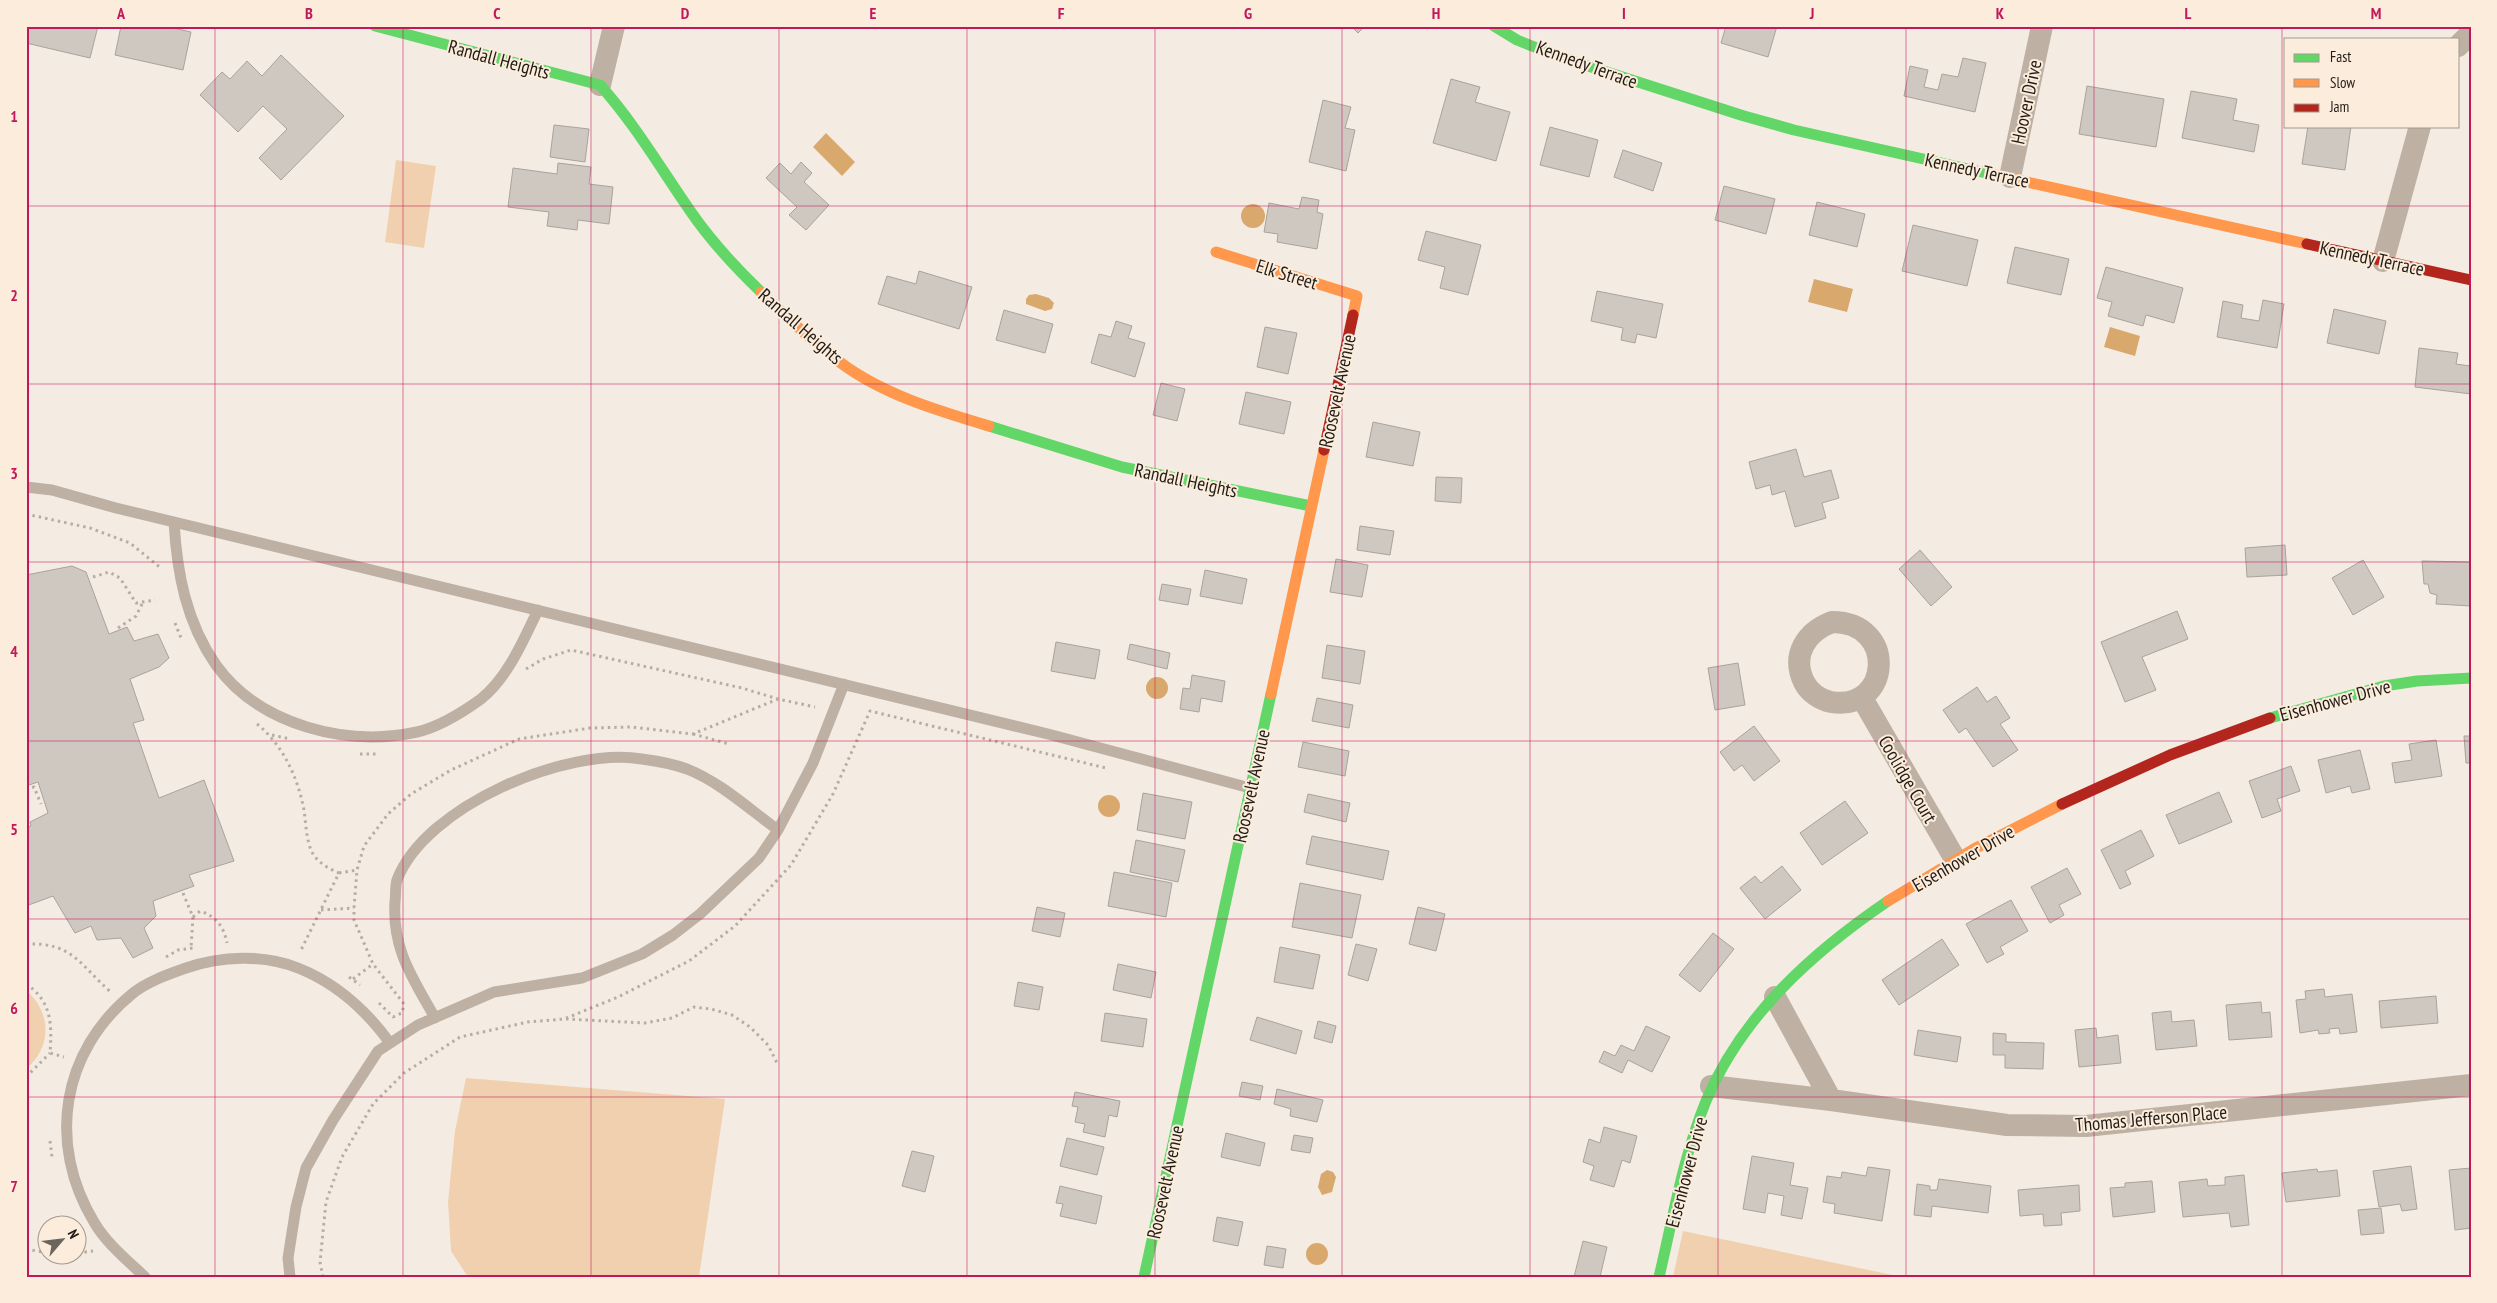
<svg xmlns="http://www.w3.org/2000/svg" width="2497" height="1303" font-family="'PT Sans Narrow',sans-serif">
<rect width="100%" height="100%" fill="#f4ece3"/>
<path fill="#f0d0ae" d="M396,160L436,166L424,248L385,242Z
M26,990C52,1013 52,1047 26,1069Z
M466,1078L725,1099L699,1277H468L451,1251L448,1202L455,1131Z
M1683,1231L1902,1277H1673Z"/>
<path fill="#d9a86d" d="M826,133L855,162L842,176L813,147Z
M1241 216a12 12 0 1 1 24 0a12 12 0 1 1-24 0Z
M1814,279L1853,289L1847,312L1808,302Z
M1036,294L1049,298L1054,303L1052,309L1045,311L1026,304V299L1029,295Z
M2110,327L2140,336L2135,356L2104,347Z
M1146 688a11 11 0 1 1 22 0a11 11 0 1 1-22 0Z
M1098 806a11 11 0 1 1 22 0a11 11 0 1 1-22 0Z
M1327,1170L1333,1172L1336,1177L1332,1192L1322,1195L1318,1187L1321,1174Z
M1306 1254a11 11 0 1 1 22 0a11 11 0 1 1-22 0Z"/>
<path fill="#cfc8c1" stroke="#aaa39d" d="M28,26H98L90,58L26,43Z
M121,26H164L191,32L183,70L115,55Z
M1351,26H1365L1358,33Z
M1726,26H1777L1768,57L1721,43Z
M281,55L344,116L281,180L259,158L287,129L263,106L238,132L200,95L222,72L230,79L247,61L262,76Z
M1963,58L1986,63L1975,112L1904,96L1910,66L1928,70L1924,87L1938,90L1942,74L1958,77Z
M1451,79L1480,87L1475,102L1510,112L1496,161L1433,143Z
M2087,86L2164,99L2156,147L2079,134Z
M2191,91L2237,99L2233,120L2259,125L2254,152L2182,138Z
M1323,100L1351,107L1345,128L1355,130L1346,171L1309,162Z
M554,125L589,129L585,162L550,157Z
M2308,126H2351L2345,170L2302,164Z
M1550,127L1598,140L1589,177L1540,165Z
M1623,150L1662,163L1653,191L1614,177Z
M801,162L812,173L804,182L829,205L806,230L789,215L797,207L766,178L780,163L791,174Z
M558,163L591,167L589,184L613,187L609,224L578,220L577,230L547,226L549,212L508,207L513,168L557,174Z
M1724,186L1775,199L1766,234L1715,220Z
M1302,197L1319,200L1317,212L1323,214L1317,249L1277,242L1278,234L1264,232L1269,203L1299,209Z
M1817,202L1865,214L1857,247L1809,235Z
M1913,225L1978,240L1967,286L1902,271Z
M1426,231L1481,245L1468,295L1440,288L1445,267L1418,260Z
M2015,247L2069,259L2061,295L2007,283Z
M2106,267L2183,288L2174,323L2146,315L2143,326L2108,316L2112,302L2097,298Z
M919,271L972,287L959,329L878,304L887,276L916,284Z
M1597,291L1663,304L1656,338L1637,334L1635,343L1621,340L1623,328L1591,321Z
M2263,300L2284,304L2277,348L2217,337L2223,301L2243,305L2241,318L2259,321Z
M2334,309L2386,321L2379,354L2327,343Z
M1004,310L1053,324L1045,353L996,340Z
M1116,321L1132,326L1128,338L1145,343L1135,377L1091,363L1099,334L1111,337Z
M1265,327L1297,333L1288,374L1257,367Z
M2419,348L2458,353L2456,364L2470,366L2471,359V394L2415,387Z
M1161,383L1185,389L1177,421L1153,415Z
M1246,392L1291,402L1284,434L1239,424Z
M1373,422L1420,432L1413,466L1366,457Z
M1796,449L1804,477L1831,470L1839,498L1822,503L1826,518L1795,527L1785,491L1772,495L1770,485L1756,489L1749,462Z
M1436,477L1462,478L1461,503L1435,501Z
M1360,526L1394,531L1390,555L1357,550Z
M2285,545L2287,575L2247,577L2245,548Z
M1920,550L1952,587L1931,606L1899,569Z
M1336,559L1368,565L1362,597L1330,592Z
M2363,560L2384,597L2353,615L2332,578Z
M2422,561L2471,562V606L2436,604L2437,595L2430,593L2428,584H2424Z
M72,566L86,572L109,634L127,627L134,641L158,634L169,658L159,667L130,679L144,720L133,723L159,798L204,780L234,861L189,875L194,886L153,901L156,916L144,928L153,948L133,958L121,938L97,940L91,926L75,933L53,896L26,906V828L31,826L30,822L48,813L38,782L26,786V575Z
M1205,570L1247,579L1242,604L1200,596Z
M1162,584L1191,589L1188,605L1159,600Z
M2177,611L2188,639L2142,657L2156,690L2125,702L2101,642Z
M1056,642L1100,650L1095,679L1051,671Z
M1130,644L1170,653L1167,669L1127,659Z
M1327,645L1365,651L1360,684L1322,678Z
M1738,663L1745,705L1715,710L1708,668Z
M1192,675L1225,681L1222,702L1201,698L1199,712L1180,709L1183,688L1190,689Z
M1977,687L1987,702L1996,696L2010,718L2000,724L2018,750L1993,767L1966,728L1959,733L1943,710Z
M1317,698L1353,705L1349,728L1312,721Z
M1754,726L1780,761L1754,781L1742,765L1734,771L1720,752Z
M2464,736H2471V763H2466Z
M2436,740L2442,776L2395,783L2392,763L2412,760L2409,744Z
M1303,742L1349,751L1345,776L1298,767Z
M2360,750L2370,789L2352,793L2350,786L2326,793L2318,760Z
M2291,766L2300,791L2277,799L2281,811L2262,818L2249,781Z
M2219,792L2232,822L2179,844L2166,815Z
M1143,793L1192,802L1185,839L1137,830Z
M1308,794L1350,803L1346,822L1304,812Z
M1845,801L1868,833L1822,865L1800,833Z
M2141,830L2154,856L2125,871L2131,884L2120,889L2101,850Z
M1312,836L1389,851L1383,880L1306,864Z
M1136,840L1185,850L1178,882L1130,872Z
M1782,866L1801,890L1765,919L1740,888L1755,876L1761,883Z
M2067,868L2081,894L2059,905L2064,915L2050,923L2031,887Z
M1114,872L1172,883L1166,917L1108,906Z
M1300,883L1361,895L1352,938L1292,927Z
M2011,900L2028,931L2000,947L2004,954L1987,963L1966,924Z
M1037,907L1065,913L1060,937L1032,931Z
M1418,907L1445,914L1436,951L1409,944Z
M1713,933L1734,949L1700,992L1679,975Z
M1942,939L1959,965L1899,1005L1882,980Z
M1356,944L1377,949L1368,981L1348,975Z
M1280,947L1320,955L1313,989L1274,982Z
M1118,964L1156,972L1151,998L1113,990Z
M1018,982L1043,987L1039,1010L1014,1006Z
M2324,989L2325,997L2352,994L2357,1032L2340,1034L2339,1028L2329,1029L2330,1033L2319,1034L2318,1030L2300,1033L2296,1000L2306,999L2305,991Z
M2436,996L2438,1023L2381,1028L2379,1001Z
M2261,1002L2262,1013L2270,1012L2272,1037L2229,1040L2226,1005Z
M2171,1011L2172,1022L2194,1020L2197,1046L2156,1050L2152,1013Z
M1105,1013L1147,1019L1143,1047L1101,1041Z
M1257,1017L1302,1031L1296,1054L1250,1040Z
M1318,1021L1336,1026L1332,1043L1314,1038Z
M1646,1026L1670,1037L1652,1072L1628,1060L1622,1073L1599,1062L1604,1051L1615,1056L1621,1045L1634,1051Z
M2096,1028L2097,1038L2118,1035L2121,1063L2079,1067L2075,1030Z
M1918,1030L1961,1037L1957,1062L1914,1055Z
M1993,1033L2006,1034V1042L2044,1043L2043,1069L2005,1068V1055H1993Z
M1242,1082L1263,1086L1260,1100L1239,1096Z
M1277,1089L1323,1100L1317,1122L1290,1116L1291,1109L1274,1104Z
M1075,1092L1120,1101L1117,1117L1109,1115L1105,1137L1083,1132L1085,1124L1075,1122L1078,1107L1072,1106Z
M1604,1127L1637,1136L1630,1163L1622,1160L1614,1187L1590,1180L1594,1166L1583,1162L1589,1139L1600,1143Z
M1226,1133L1265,1143L1260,1166L1221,1157Z
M1294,1135L1313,1138L1310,1153L1291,1150Z
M1067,1138L1104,1147L1097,1175L1060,1166Z
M912,1151L934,1156L925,1192L902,1186Z
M1752,1156L1794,1163L1790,1185L1808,1188L1802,1219L1781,1215L1784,1196L1768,1193L1765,1213L1743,1209Z
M2411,1166L2417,1209L2402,1211L2400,1204L2379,1207L2373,1171Z
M1868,1167L1890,1170L1882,1221L1834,1213L1835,1204L1823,1202L1827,1176L1841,1178L1842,1172L1866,1176Z
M2471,1168V1228L2455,1230L2449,1170Z
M2317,1169L2318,1172L2337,1170L2340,1196L2286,1202L2282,1173Z
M2244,1175L2249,1225L2231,1227L2229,1213L2183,1217L2179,1182L2207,1179L2208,1186L2225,1185V1177Z
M1939,1179L1991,1186L1988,1213L1932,1206L1931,1217L1914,1215L1917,1184L1930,1186V1190H1937Z
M2152,1181L2155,1212L2113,1217L2110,1188L2125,1187V1183Z
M2079,1185L2080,1211L2061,1213L2062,1225L2044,1226L2043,1214L2020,1216L2018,1190Z
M1060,1186L1102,1196L1096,1224L1060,1216L1063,1204L1056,1203Z
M2381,1208L2384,1233L2361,1235L2358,1210Z
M1217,1217L1243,1222L1238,1246L1213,1241Z
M1583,1241L1607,1247L1600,1277H1574Z
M1267,1246L1286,1249L1283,1268L1264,1265Z"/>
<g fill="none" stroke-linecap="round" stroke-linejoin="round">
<path stroke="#b8ada2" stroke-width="3" stroke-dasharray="2.5 4" stroke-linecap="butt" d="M26,514L90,528L130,543L162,569
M93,577L109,572L120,578L136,603L155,600
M175,623L181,638
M118,628L136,616L142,604
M526,669L543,659L571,650L742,688L778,699
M257,724C283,745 298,778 304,810C306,823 306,840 312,852C317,862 329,869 339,873L300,952
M693,734L729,744
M272,735L290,739
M360,754H376
M26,790L34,787L41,804
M339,873L357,870
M183,893L193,917L191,948
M321,910L354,908
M193,917L200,911C216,916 224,927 227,943
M26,944C74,942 80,966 112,993
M166,957L178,950L193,948
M349,977L360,985
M353,979L373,964
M26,984C52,1001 52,1025 50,1053L64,1057
M379,1003L393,1017L402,1013L404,1004L373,964L354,920V908L357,870L364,846L388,814L411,794L451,770L519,739L590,728L631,727L693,734L778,699L815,707
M566,1019L645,1023L672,1018L694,1007L711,1009L732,1015L750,1027L768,1045L778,1065
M26,1077L50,1053
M50,1141L52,1157
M26,1249L48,1253
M78,1253L93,1251
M323,1277L320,1262L326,1202L342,1157L373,1104L404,1073L460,1037L528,1022L564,1019L618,997L689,961L735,926L791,865L833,794L870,711L1106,768"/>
<path stroke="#beb1a3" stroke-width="11" d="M26,487L52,490L116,508L1048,734L1250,788
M174,522C177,573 186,622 216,665C260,726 347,747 417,732C439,727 463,712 481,699C508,677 523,641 538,610
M435,1018C413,978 392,950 395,902C396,895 395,886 397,880C425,806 568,746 642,759C657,761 673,764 687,769C720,782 749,809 778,830
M145,1277C127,1260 106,1243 94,1222C47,1144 61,1052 132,994C146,982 169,974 186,968C221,956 263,954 298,968C336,983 366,1010 390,1043
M290,1277L288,1258L296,1207L306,1168L333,1120L378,1051L418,1025L494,992L582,978L642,954L673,935L700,914L759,858L778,830L813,763L844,684"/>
<path stroke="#beb1a3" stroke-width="22" d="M2458,46L2471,33
M600,85L614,26
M2010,177L2042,26
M2383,261L2420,126
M1832,622C1898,622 1891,712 1831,702C1820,700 1809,692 1804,682C1791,655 1806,632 1832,622Z
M1862,698L1955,859
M1775,997L1831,1100
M1711,1086L1831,1100L2007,1125L2086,1126L2471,1085"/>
<path stroke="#63d668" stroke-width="11" d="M375,26L600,85C635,124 661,169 691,212C711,241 736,268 761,292
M1494,26L1517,40L1557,56L1744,116L1794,130L1995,175
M989,426L1122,467L1311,506
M2270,718L2384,686L2417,681L2471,678
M1144,1277L1271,694
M1659,1277C1673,1218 1683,1157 1706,1101C1742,1015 1813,952 1888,901"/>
<path stroke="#ff974d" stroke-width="11" d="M1995,175L2307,244
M1216,252L1357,296L1353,315
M761,292C786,317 813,342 841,363C884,395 939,411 989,426
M1271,694L1324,450
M1888,901L1974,849L2062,804"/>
<path stroke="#b3261e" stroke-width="11" d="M2307,244L2471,280
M1324,450L1353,315
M2062,804L2170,755L2270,718"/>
</g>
<path fill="none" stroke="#c2185b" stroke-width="1" stroke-opacity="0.55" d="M215,26V1277M403,26V1277M591,26V1277M779,26V1277M967,26V1277M1155,26V1277M1342,26V1277M1530,26V1277M1718,26V1277M1906,26V1277M2094,26V1277M2282,26V1277M26,206H2471M26,384H2471M26,562H2471M26,741H2471M26,919H2471M26,1097H2471"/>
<g text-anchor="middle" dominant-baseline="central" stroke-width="4" stroke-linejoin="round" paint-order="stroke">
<g font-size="19" fill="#221c17" stroke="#fbecdc">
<text transform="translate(499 59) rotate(15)">Randall Heights</text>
<text transform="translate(1587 64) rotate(20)">Kennedy Terrace</text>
<text transform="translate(2026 102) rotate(-78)">Hoover Drive</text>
<text transform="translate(1977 170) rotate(12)">Kennedy Terrace</text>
<text transform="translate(2372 258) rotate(12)">Kennedy Terrace</text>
<text transform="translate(1287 274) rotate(17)">Elk Street</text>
<text transform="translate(801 326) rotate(41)">Randall Heights</text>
<text transform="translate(1337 391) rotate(-78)">Roosevelt Avenue</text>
<text transform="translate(1186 480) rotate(12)">Randall Heights</text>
<text transform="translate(2335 700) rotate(-15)">Eisenhower Drive</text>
<text transform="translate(1908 779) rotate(60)">Coolidge Court</text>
<text transform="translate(1251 786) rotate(-78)">Roosevelt Avenue</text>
<text transform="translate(1963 858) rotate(-30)">Eisenhower Drive</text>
<text transform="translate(2151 1118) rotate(-5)">Thomas Jefferson Place</text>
<text transform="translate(1686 1172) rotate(-75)">Eisenhower Drive</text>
<text transform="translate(1165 1182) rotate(-78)">Roosevelt Avenue</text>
</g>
</g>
<rect width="2497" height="1303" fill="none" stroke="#fbecdc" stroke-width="55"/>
<rect x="2284" y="38" width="175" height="90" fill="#fbecdc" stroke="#a4998d"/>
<rect x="2294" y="54" width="25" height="8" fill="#63d668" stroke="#a4998d"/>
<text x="2330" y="62" font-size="15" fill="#221c17">Fast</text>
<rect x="2294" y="79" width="25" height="8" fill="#ff974d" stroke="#a4998d"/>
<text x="2330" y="88" font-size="15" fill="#221c17">Slow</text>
<rect x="2294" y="104" width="25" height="8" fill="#b3261e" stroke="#a4998d"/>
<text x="2330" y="112" font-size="15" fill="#221c17">Jam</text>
<g transform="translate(62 1240) rotate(62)"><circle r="24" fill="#fbecdc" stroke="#a4998d"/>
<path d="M0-4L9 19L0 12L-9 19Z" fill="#6c655e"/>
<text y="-8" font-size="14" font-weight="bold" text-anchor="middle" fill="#221c17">N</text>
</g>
<rect x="28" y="28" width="2442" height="1248" fill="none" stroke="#c2185b" stroke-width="2"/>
<g font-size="16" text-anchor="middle" font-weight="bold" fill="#c2185b">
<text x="121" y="19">A</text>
<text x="309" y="19">B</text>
<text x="497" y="19">C</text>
<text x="685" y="19">D</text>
<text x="873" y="19">E</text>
<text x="1061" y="19">F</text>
<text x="1248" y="19">G</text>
<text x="1436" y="19">H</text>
<text x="1624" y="19">I</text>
<text x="1812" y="19">J</text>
<text x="2000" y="19">K</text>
<text x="2188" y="19">L</text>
<text x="2376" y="19">M</text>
<text x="14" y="122">1</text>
<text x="14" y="301">2</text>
<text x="14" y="479">3</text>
<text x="14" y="657">4</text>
<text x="14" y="835">5</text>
<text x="14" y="1014">6</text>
<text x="14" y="1192">7</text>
</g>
</svg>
